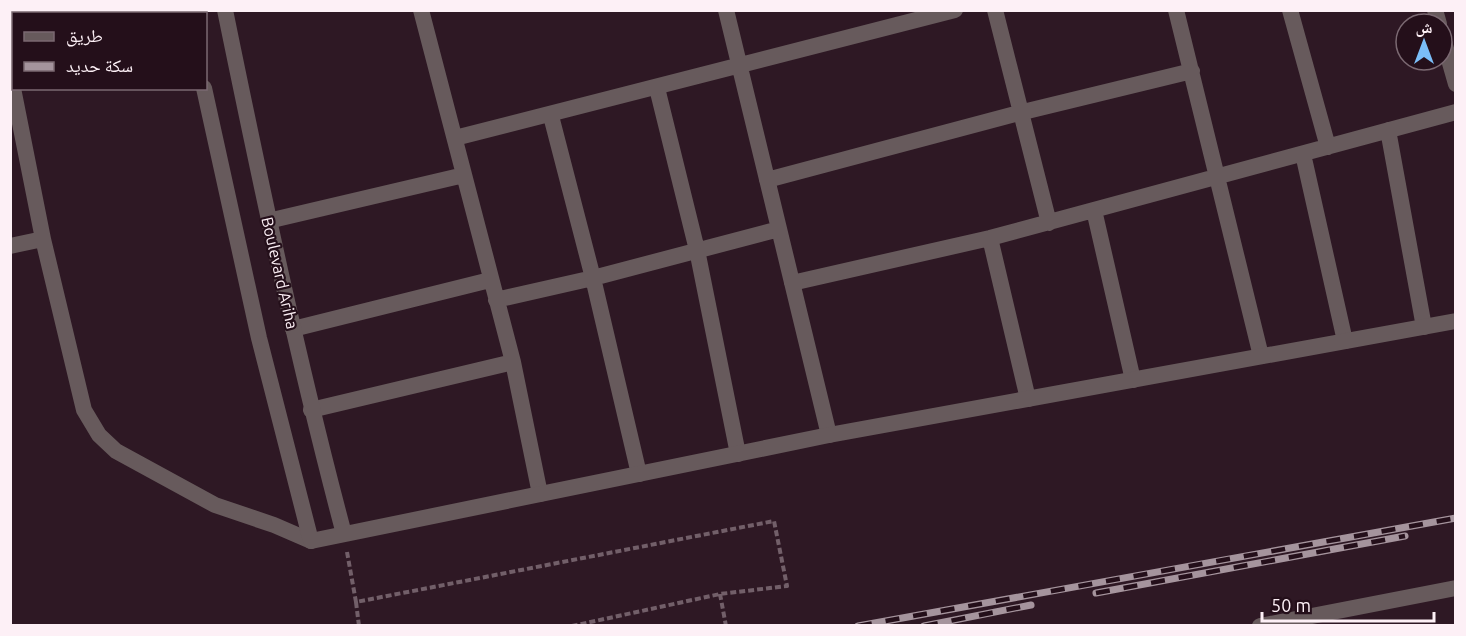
<svg xmlns="http://www.w3.org/2000/svg" width="1466" height="636" font-family="Ubuntu,'Noto Naskh Arabic',sans-serif">
<rect width="100%" height="100%" fill="#2e1824"/>
<g fill="none" stroke-linecap="round" stroke-linejoin="round">
<path stroke="#725f69" stroke-width="4" stroke-dasharray="6 3" stroke-linecap="butt" d="M347,552L356,602L774,521L787,586L720,594L572,626
M720,594L726,626
M356,602L359,626"/>
<path stroke="#675a5c" stroke-width="16" d="M421,10L513,362L540,494
M726,10L829,435
M995,10L1049,223
M1176,10L1261,356
M1290,10L1328,147
M1435,10L1439,24
M1442,35L1456,84
M10,73L43,239L84,410L99,435L116,451L215,505L274,525L311,541
M657,88L697,250L738,454
M551,116L593,278L639,474
M1388,130L1424,327
M455,138L955,10
M1303,154L1345,341
M767,180L1019,113L1192,71
M1094,210L1133,380
M268,221L464,175
M990,238L1028,399
M10,246L43,239
M792,283L990,238L1456,112
M496,300L593,278L779,229
M293,329L490,280
M311,410L513,362
M1260,626L1456,588"/>
<path stroke="#675a5c" stroke-width="16" d="M186,10L187,14
M225,10C261,186 298,361 344,534
M204,88L259,338L311,541L829,435L1456,321"/>
<g stroke="#a5949d" stroke-width="7">
<path id="rail" d="M1096,593L1405,536
M858,626L1456,518
M924,626L1031,605"/>
</g>
<use href="#rail" stroke="#240f1a" stroke-width="4.5" stroke-dasharray="14" stroke-linecap="butt"/>
</g>
<g text-anchor="middle" dominant-baseline="central" stroke-width="4.5" stroke-linejoin="round" paint-order="stroke">
<g font-size="16" fill="#fdf0f6" stroke="#240f1a">
<text transform="translate(280 273) rotate(77)">Boulevard Ariha</text>
</g>
</g>
<rect width="1466" height="636" fill="none" stroke="#fdf0f6" stroke-width="24"/>
<rect x="12" y="12" width="195" height="78" fill="#240f1a" stroke="#7b6972" stroke-width="1.5"/>
<rect x="24" y="32" width="30" height="9" fill="#675a5c" stroke="#7b6972" stroke-width="1.5"/>
<text x="66" y="42" font-size="18" fill="#fdf0f6">طريق</text>
<rect x="24" y="62" width="30" height="9" fill="#a5949d" stroke="#7b6972" stroke-width="1.5"/>
<text x="66" y="72" font-size="18" fill="#fdf0f6">سكة حديد</text>
<g transform="translate(1424 42)"><circle r="28" fill="#240f1a" stroke="#7b6972" stroke-width="1.5"/>
<path d="M0-4.5L10 22L0 15L-10 22Z" fill="#7bbef8"/>
<text y="-9" font-size="16" font-weight="bold" text-anchor="middle" fill="#fdf0f6">ش</text>
</g>
<path d="M1262 612v9h172v-9" fill="none" stroke="#fdf0f6" stroke-width="3"/>
<text x="1271" y="612" font-size="18" fill="#fdf0f6" stroke="#240f1a" stroke-width="4.5" paint-order="stroke">50 m</text>
</svg>
